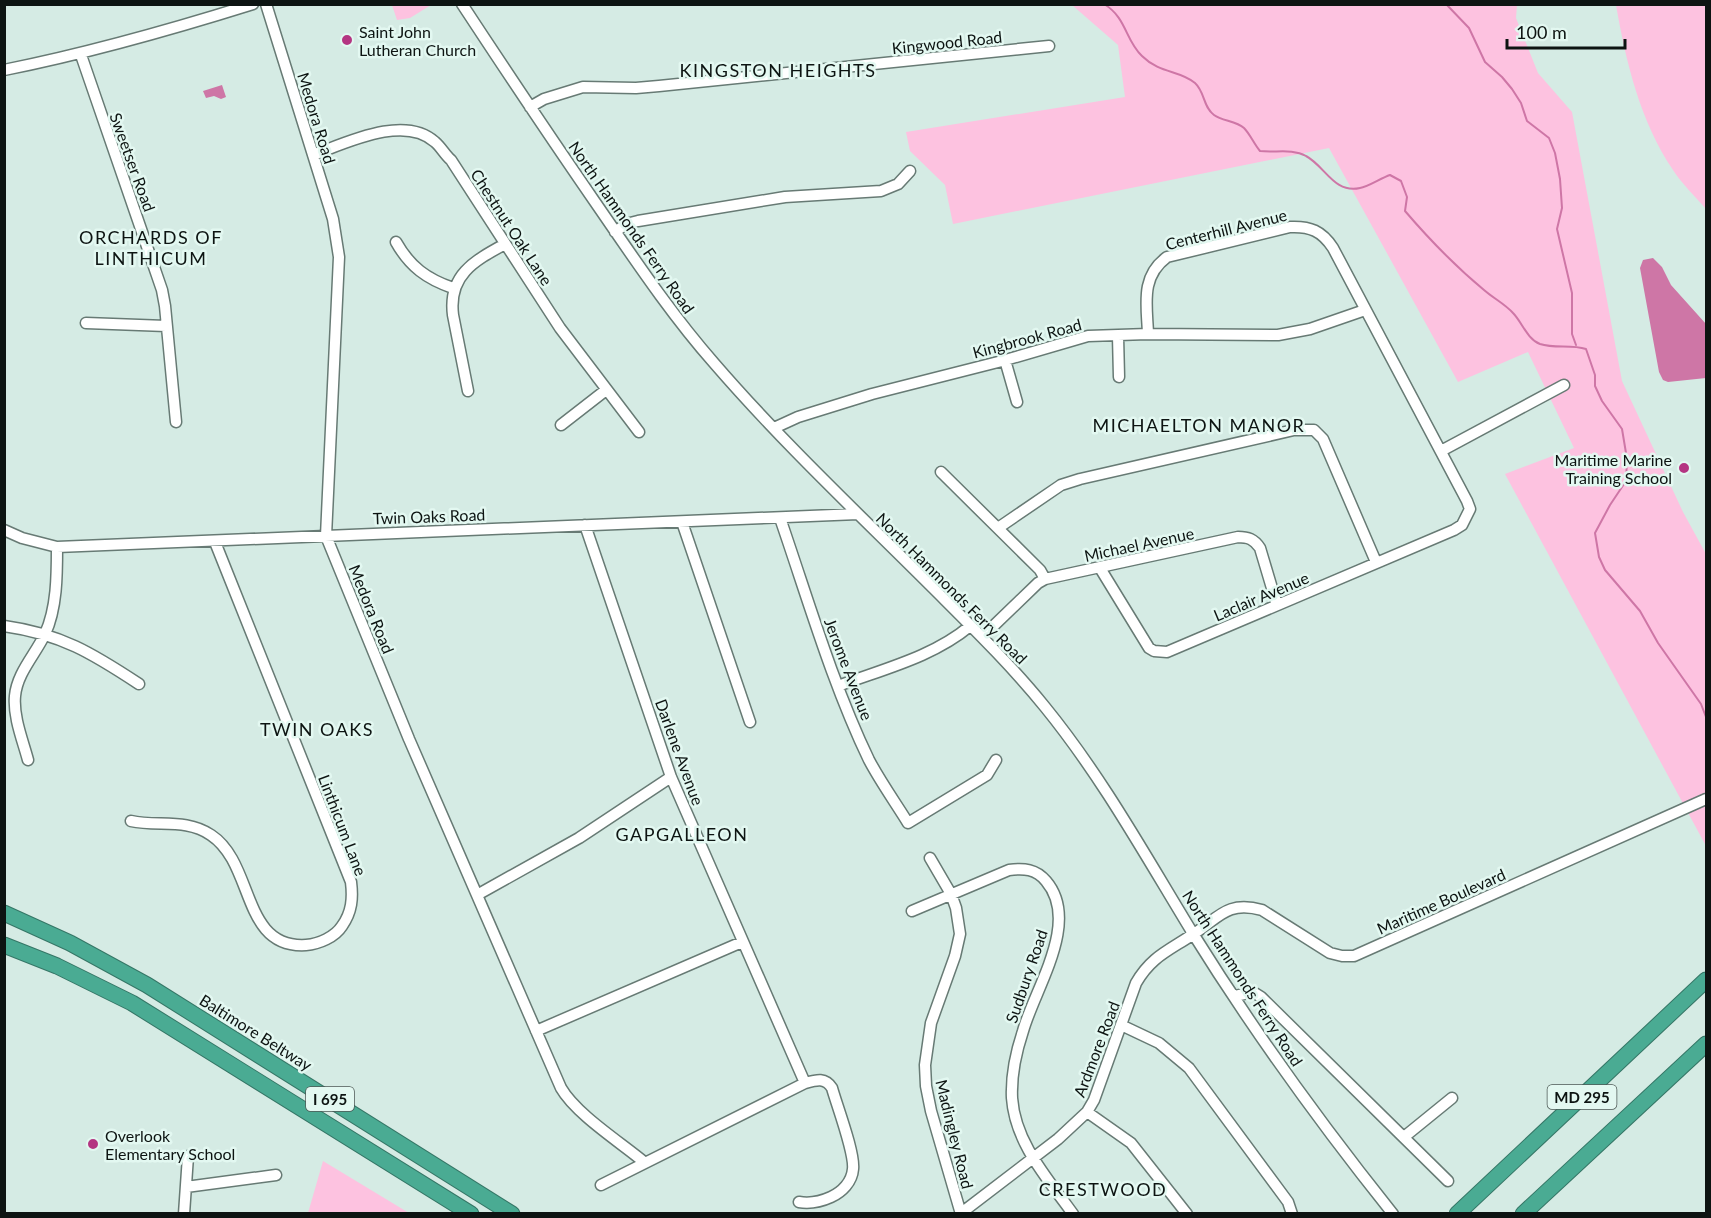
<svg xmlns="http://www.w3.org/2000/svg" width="1711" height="1218" font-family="Lato,sans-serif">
<rect width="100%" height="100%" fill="#d5ebe4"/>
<path fill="#fdc2e0" d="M392,5V4L431,5L410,18L397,20Z
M1072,5H1517L1516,18L1538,73L1572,112L1622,381L1683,512L1706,554V846L1505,474L1574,448L1528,352L1458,382L1329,148L953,224L945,185L910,151L906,132L1125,97L1118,45Z
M1616,5H1706V209C1695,196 1682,184 1673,170C1640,121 1626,62 1616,5Z
M323,1161L409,1213H308Z"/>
<path fill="#ce76a6" d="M222,85L226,97L221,99L214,96L206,98L203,91Z
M1653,258L1662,267L1671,285L1706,324V378L1668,382L1663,380L1659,372L1640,268L1643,260Z"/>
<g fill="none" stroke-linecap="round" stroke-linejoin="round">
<path stroke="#ce76a6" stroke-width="2" d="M1104,4C1127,18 1125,40 1142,56C1160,74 1180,70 1195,83C1205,92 1203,107 1214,115C1222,121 1236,121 1244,128C1250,134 1254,144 1260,151C1275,153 1292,148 1306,156C1325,166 1334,194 1360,188C1368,187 1381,178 1390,175L1401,181L1407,197L1405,211C1429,239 1455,266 1484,290C1493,298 1505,304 1513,313C1522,322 1527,339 1540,344C1555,349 1571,344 1586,349L1595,375V386L1602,401L1622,429L1627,459L1626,481L1610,505L1595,533L1599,557L1605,570L1640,611L1658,643L1701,704L1706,717
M1446,4L1469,28L1485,62L1502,77L1512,89L1521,103L1527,121L1549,138L1555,153L1560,179L1562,208L1557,229L1572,293V334L1576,345"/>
<g stroke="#677a74" stroke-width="13">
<path id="minor" d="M266,4L333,219L339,257L326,536L409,739L561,1088C576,1114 620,1142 644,1162
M462,4C506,71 550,137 595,202C633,257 670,313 714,363C783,443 860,515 934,589C972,627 1011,665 1045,707C1102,777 1145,855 1192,932C1253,1030 1321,1124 1393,1214
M81,55L162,290L165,306L176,422
M4,70C89,53 170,30 253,4
M530,107L544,99L583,87L636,88L659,86L1049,46
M313,155C346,143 404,114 435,142C441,147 445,155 451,160L560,328L639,432
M615,232L626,224L638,221L785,197L881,191L898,184L910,171
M396,242C410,267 427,279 453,288
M86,323L166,326
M1118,336L1119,377
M1005,360L1017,402
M468,391L453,315C448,275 474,261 505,244
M561,425L606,390
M774,428L798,417L872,394L1002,361L1088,336L1148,334L1278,335L1310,329L1365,310
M1441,451L1564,385
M941,472L1040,570L1045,579
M780,518C808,599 832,683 869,760C880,781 895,802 908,823L987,775L996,760
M682,522L750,722
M585,525L671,777L805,1083
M998,528L1061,485L1080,479L1294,430H1314L1323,439L1376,562
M4,530L22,538L57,547L858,514
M1100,568L1149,648L1154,651L1167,652L1454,530L1462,525L1470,509L1467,501L1333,248C1322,231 1310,226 1290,227L1167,257C1140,277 1147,305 1148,334
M4,626C61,634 92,653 139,684
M982,637L1038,583L1045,579L1238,537C1248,537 1254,539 1260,548L1277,605
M838,686C883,669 933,657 970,626
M28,760C23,741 13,717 15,696C17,673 35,655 45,634C57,608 57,575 57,547
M131,821C158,827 186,818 211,835C255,864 241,949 306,945C319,944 335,937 342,926C352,912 353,898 351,882L215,542
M930,858L951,894L956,908L960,934L955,956L931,1023L925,1065L926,1086L931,1111L961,1214
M477,895L579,838L671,777
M912,911L1009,870C1024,868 1036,869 1046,881C1081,922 1035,988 1023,1031C1016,1052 1011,1076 1012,1098C1015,1143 1048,1179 1073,1214
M1235,996L1253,992L1261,997L1448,1181
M1121,1025L1159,1043L1189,1068L1288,1202L1292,1214
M536,1031L742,942
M1087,1112L1131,1143L1187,1214
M1404,1137L1452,1098
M601,1185L805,1083C816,1080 825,1077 832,1088C837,1106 855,1153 853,1169C852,1182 842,1192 831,1197C820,1202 811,1204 799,1202
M186,1187L276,1175
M184,1214L188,1156
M960,1214L1058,1139L1087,1112L1094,1100L1136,983C1151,957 1168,951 1192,935C1218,919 1226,900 1262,910L1330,953L1342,956H1354L1706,799"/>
</g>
<g stroke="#357666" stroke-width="17">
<path id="highway" d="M4,913L70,943L147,985L512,1214
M4,945L57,966L132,1003L471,1214
M1457,1214L1706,980
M1523,1214L1706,1044"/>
</g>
<use href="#minor" stroke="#fff" stroke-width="10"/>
<use href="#highway" stroke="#4aab93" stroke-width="15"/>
</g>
<g fill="#b43582" stroke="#e3f8f1" stroke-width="2">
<circle cx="347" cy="40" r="6"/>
<circle cx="1684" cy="468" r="6"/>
<circle cx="93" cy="1144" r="6"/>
</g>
<g text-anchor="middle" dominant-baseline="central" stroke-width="5" stroke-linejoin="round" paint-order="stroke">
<g fill="#e3f8f1" stroke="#4d5855" stroke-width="1.5">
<rect x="1547.5" y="1085" width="69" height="24" rx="4.5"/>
<rect x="306" y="1087" width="48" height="24" rx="4.5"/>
</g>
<g font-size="15" font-weight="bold" fill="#0d1412">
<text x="1582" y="1097">MD 295</text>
<text x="330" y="1099">I 695</text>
</g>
<g font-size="16" fill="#0d1412" stroke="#e3f8f1" text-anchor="start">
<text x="359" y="31">Saint John<tspan x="359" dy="18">Lutheran Church</tspan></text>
<text x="1672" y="459" text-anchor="end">Maritime Marine<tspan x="1672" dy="18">Training School</tspan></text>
<text x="105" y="1135">Overlook<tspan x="105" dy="18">Elementary School</tspan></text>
</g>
<g font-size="16" fill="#0d1412" stroke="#e3f8f1">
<text transform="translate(947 42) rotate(-6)">Kingwood Road</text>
<text transform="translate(317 118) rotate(73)">Medora Road</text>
<text transform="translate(133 162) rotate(70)">Sweetser Road</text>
<text transform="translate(512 227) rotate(57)">Chestnut Oak Lane</text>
<text transform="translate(632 227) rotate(55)">North Hammonds Ferry Road</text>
<text transform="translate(1226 229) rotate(-14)">Centerhill Avenue</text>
<text transform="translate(1027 338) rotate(-15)">Kingbrook Road</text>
<text transform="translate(429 516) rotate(-2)">Twin Oaks Road</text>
<text transform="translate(1139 544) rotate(-12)">Michael Avenue</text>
<text transform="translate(952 588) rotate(45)">North Hammonds Ferry Road</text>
<text transform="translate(1261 596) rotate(-23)">Laclair Avenue</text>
<text transform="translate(372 609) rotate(68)">Medora Road</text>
<text transform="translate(849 669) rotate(69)">Jerome Avenue</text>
<text transform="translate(680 752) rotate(70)">Darlene Avenue</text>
<text transform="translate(343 825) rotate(69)">Linthicum Lane</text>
<text transform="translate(1441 901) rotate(-24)">Maritime Boulevard</text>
<text transform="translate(1026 976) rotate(-71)">Sudbury Road</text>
<text transform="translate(1243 978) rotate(57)">North Hammonds Ferry Road</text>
<text transform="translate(256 1032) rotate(32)">Baltimore Beltway</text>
<text transform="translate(1096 1049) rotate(-69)">Ardmore Road</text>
<text transform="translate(955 1134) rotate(76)">Madingley Road</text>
</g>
<g font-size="18" letter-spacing="1.5" fill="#0d1412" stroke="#e3f8f1">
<text x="778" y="70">KINGSTON HEIGHTS</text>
<text x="151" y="237">ORCHARDS OF<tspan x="151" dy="21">LINTHICUM</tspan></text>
<text x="1199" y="425">MICHAELTON MANOR</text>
<text x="317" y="729">TWIN OAKS</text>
<text x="682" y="834">GAPGALLEON</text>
<text x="1103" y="1189">CRESTWOOD</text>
</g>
</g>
<rect width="1711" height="1218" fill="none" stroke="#0d1412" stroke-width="12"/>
<path d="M1507 39v9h118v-9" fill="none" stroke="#0d1412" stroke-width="3"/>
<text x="1516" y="39" font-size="18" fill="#0d1412" stroke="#e3f8f1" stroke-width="4.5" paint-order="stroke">100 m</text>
</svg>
